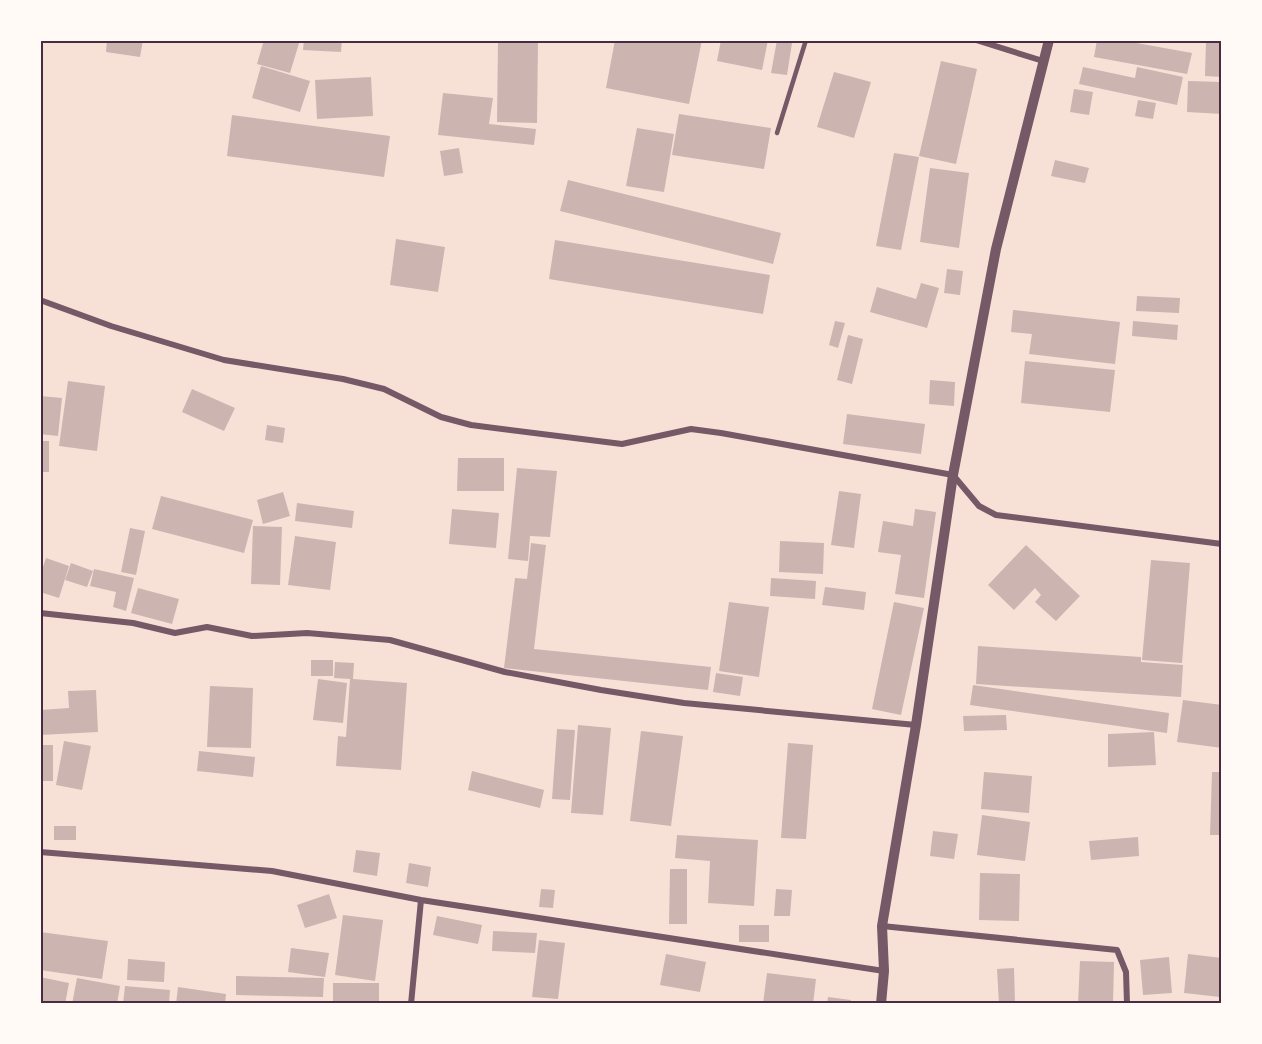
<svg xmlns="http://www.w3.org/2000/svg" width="1262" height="1044" font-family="Inter,sans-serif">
<rect width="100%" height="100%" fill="#f7e1d7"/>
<path fill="#ccb4b1" d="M107,40H143L140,57L106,52Z
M264,40H300L290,73L257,64Z
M304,40H342L341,52L303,50Z
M498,40H538L537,123L497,122Z
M615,40H702L689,104L606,88Z
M721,40H768L762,70L717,61Z
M777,40L792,43L787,75L771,73Z
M1097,40H1120L1192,53L1187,74L1094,57Z
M1206,40H1222V77L1205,76Z
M941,61L977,69L956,164L919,156Z
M261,66L310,81L300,112L252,98Z
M1083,67L1135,78L1137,67L1183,77L1177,105L1079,84Z
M834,72L871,82L854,138L817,127Z
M371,77L373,116L317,119L315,80Z
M1188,81L1222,82V114L1187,112Z
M1074,89L1093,92L1089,115L1070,112Z
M443,93L493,98L489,124L536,129L534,145L438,135Z
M1138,100L1156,103L1153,119L1135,116Z
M679,114L771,128L764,169L672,155Z
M232,115L390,136L384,177L227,156Z
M637,128L674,134L664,192L626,186Z
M459,148L463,173L444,176L440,151Z
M894,153L919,157L901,250L876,246Z
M1055,160L1089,168L1085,183L1051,176Z
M930,168L969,173L959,248L920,242Z
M568,180L781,233L773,264L560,211Z
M396,239L445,247L438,292L390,285Z
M555,240L770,275L763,314L549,279Z
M947,269L963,271L960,295L944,293Z
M921,283L939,288L927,328L870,312L877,287L916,299Z
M1137,296L1180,298L1179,313L1136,311Z
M1013,310L1120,322L1115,364L1029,354L1032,334L1011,332Z
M835,321L845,323L838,348L829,345Z
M1133,321L1178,325L1177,340L1132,336Z
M848,335L863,339L852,384L837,380Z
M1025,361L1115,370L1110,412L1021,403Z
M930,380L955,382L954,406L929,404Z
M68,381L105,386L97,451L59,446Z
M192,389L235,408L224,431L182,412Z
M40,396L62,398L58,436L40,434Z
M847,414L925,424L921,454L843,444Z
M267,425L285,428L283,443L265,440Z
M40,441H49V472H40Z
M458,458H504V491H457Z
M517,468L557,471L550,537L530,536L528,561L508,559Z
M839,491L861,494L854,548L831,545Z
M283,492L290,516L263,524L257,500Z
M161,496L253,520L244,553L152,529Z
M297,503L354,511L352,528L295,521Z
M452,509L499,513L496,548L449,544Z
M915,509L936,512L924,598L895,594L901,555L878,552L883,521L913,526Z
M253,526L282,527L280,585L251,584Z
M130,528L145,531L136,575L121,572Z
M295,536L336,542L330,590L288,585Z
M780,541L824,543L823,574L779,572Z
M531,543L546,545L534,649L711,667L708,690L504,668L515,578L527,579Z
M1026,545L1080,596L1056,621L1035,602L1041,595L1035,588L1014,610L988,585Z
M46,558L69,566L59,598L40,592V576Z
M1151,560L1190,563L1182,663L1142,660Z
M71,563L93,571L87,587L65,580Z
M94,569L134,578L126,611L113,607L116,592L90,586Z
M771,578L816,581L815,599L770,596Z
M825,587L866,592L864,610L822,605Z
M138,588L179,599L172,624L131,613Z
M729,602L769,607L759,677L719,671Z
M894,602L924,608L901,715L872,709Z
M978,646L1141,657V662L1183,665L1181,697L976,684Z
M311,660H333V676H311Z
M335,662L354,663L353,679L407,683L401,770L336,766L338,736L346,737L350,679L334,678Z
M716,673L743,677L740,696L713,692Z
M318,679L347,683L343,723L313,720Z
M973,685L1169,713L1167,733L970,705Z
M210,686L253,688L251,748L207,747Z
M96,690L98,732L40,735V710L69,708L68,691Z
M1183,700L1222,705V748L1177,742Z
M1006,715L1007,730L964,731L963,716Z
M578,725L611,728L603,815L571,813Z
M557,729L575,730L570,800L552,799Z
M641,731L683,736L671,826L630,821Z
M1154,732L1156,765L1108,767V734Z
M64,741L91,746L82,790L56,785Z
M788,743L813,745L806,839L781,838Z
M40,745H53V781H40Z
M199,751L255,757L253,777L197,771Z
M472,771L544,790L540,808L468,790Z
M984,772L1032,776L1029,813L981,809Z
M1212,772H1222V835H1210Z
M982,815L1030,822L1025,861L977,855Z
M54,826H76V840H54Z
M933,831L958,834L954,859L930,856Z
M677,835L758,840L754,906L708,903L710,861L675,858Z
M1138,837L1139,856L1091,860L1089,841Z
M356,850L380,853L377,876L353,872Z
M409,863L431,867L428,887L406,883Z
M670,869H687V924H669Z
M980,873L1020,874L1019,921L979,920Z
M541,889L555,890L553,908L539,907Z
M776,889L792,890L790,916H774Z
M329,894L337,918L305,928L297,905Z
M343,915L383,920L375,981L335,975Z
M437,916L482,925L478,944L433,935Z
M739,925H769V942H739Z
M493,931L537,933L535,953L492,951Z
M40,932L108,941L102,979L40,970Z
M539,940L565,943L558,999L532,997Z
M291,948L329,953L325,977L288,972Z
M666,954L706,962L700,992L660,985Z
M1188,954L1222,958L1220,997L1184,993Z
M1169,957L1172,993L1143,995L1140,960Z
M128,959L165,962L164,982L127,980Z
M1080,961L1114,962L1113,1004H1078Z
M1014,968L1015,1004H999L997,969Z
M767,973L816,979L813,1004H763Z
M236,976L324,978L323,997L236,995Z
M40,977L69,983L65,1004H40Z
M77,978L120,986L117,1004H72Z
M333,983H379V1004H333Z
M125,986L170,990L169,1004H123Z
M178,987L226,994L225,1004H176Z
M828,997L851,1000L850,1004H827Z"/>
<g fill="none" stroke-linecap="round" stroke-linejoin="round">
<path stroke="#755966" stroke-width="4.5" d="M777,133L806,40"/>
<path stroke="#755966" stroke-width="6" d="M976,40L1043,61
M40,300L111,326L224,360L343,379L384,389L441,417L471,425L622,444L691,429L721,433L953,475L979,506L996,515L1222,544
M40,613L133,623L175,633L207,627L252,636L307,633L390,640L505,672L601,690L684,703L916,725
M40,852L272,871L421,900L884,971
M882,926L1117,950L1126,972L1127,1004
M411,1004L421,900"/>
<path stroke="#755966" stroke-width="10" d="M881,1004L884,971L882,926L916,725L953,475L996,249L1049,40"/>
</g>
<rect width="1262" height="1044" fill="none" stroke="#fffaf5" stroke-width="84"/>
<rect x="42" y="42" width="1178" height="960" fill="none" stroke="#4a2c40" stroke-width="2"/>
</svg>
